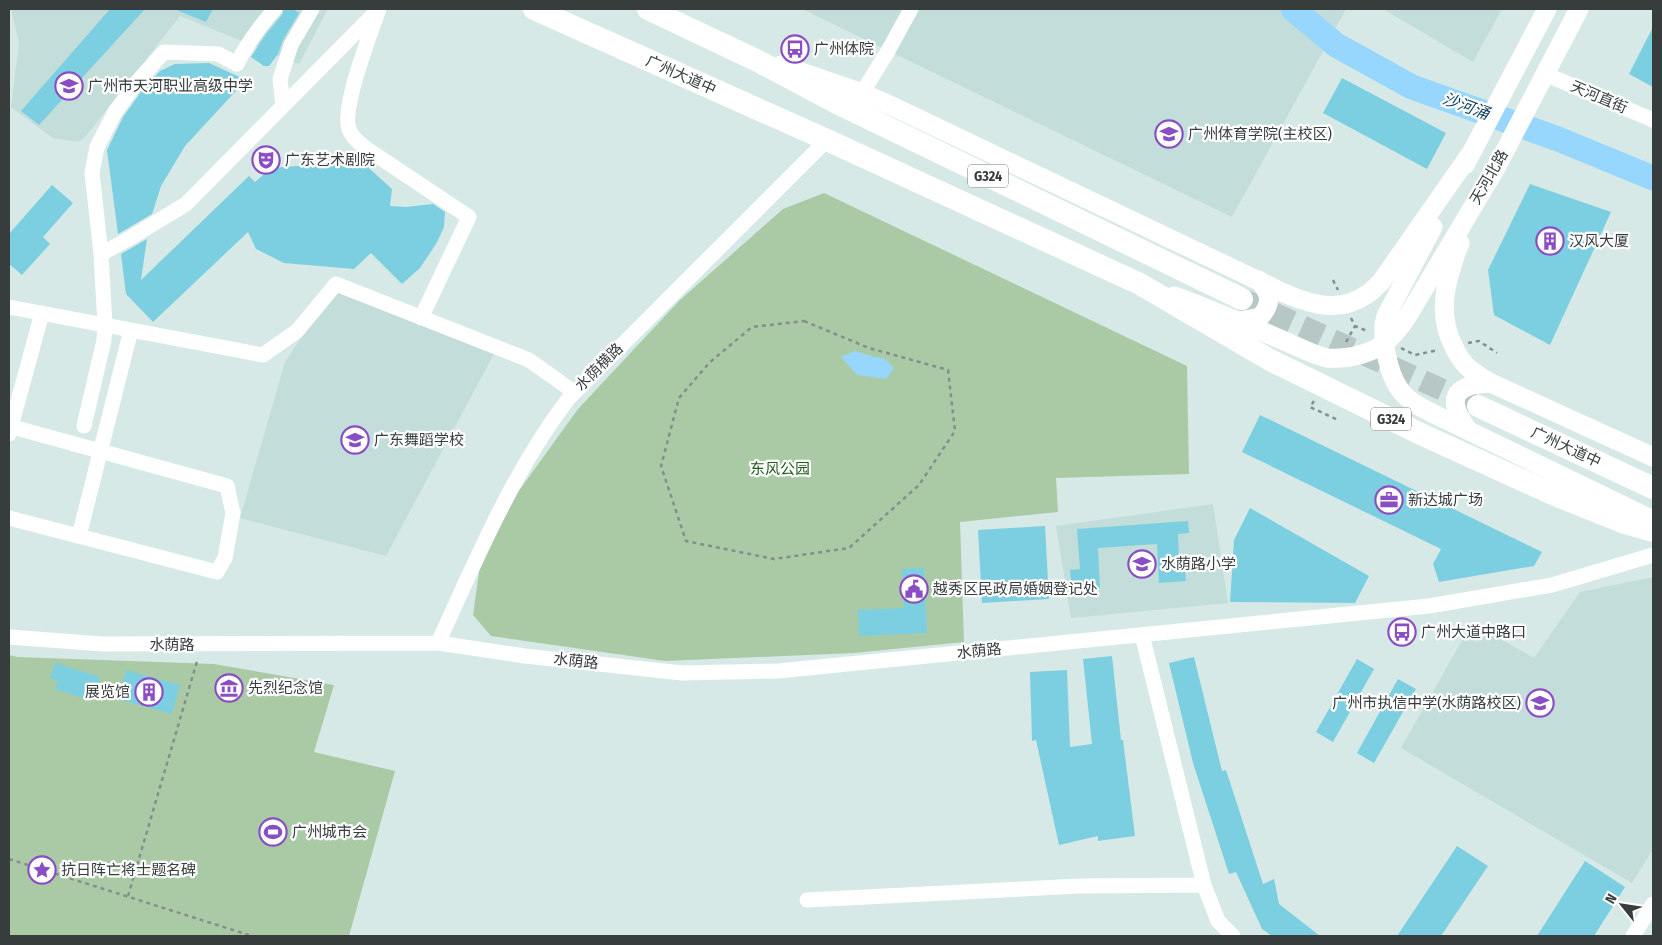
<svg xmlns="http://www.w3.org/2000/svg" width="1662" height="945" font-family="'Fira Sans Condensed','Noto Sans SC',sans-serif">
<rect width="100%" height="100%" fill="#d7e9e7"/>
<path fill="#c2ddda" d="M11,9H328L299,64L180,16L86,136L78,142L53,138L11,107L19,43Z
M802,9H1346L1232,217Z
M1383,9H1502L1473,62Z
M333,290L496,350L386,556L240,518L285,362Z
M1213,504L1228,603L1071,618L1056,526Z
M1653,577V849L1632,883L1401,748L1472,623L1534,658L1580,592Z"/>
<path fill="#aacaa6" d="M824,193L1187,366L1189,474L1056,478L1058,512L960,522L964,642L854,653L665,661L491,636L473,615L480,565L518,492L578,409L680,300L783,209Z
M9,655L17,657L214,664L334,685L314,752L395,771L349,936H9Z"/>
<path fill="#97d7fe" d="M855,351L874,357L884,358L894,368L886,379L857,375L841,357Z"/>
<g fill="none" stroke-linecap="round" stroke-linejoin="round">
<path stroke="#97d7fe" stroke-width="25" d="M1293,9L1336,45L1412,87L1558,139L1653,178"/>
</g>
<path fill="#7ccfe0" d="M110,9H145L39,125L21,111Z
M174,9H213L206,22Z
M284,9H293L299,13L283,40L278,54L269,66H264L251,57L266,34L282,15Z
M1653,27V87L1629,74Z
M209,63L246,80L185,146L161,186L152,214L118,234L107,150L123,117L143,89L160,71L175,64Z
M1342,78L1446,133L1427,169L1323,113Z
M361,161L392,189L390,206L406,207L433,204L445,212L444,227L436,244L420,268L402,284L371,253L354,269L284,263L256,249L248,232L153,322L126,294L121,254L147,239L141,280L249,176L255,182L271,168Z
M1530,184L1611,212L1550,345L1494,315L1488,270Z
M52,185L73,203L43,237L50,244L22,275L9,264V234Z
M1260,415L1542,552L1534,566L1439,582L1433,564L1441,549L1242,452Z
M1250,508L1369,576L1355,603L1230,602L1234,540Z
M1188,521L1189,533L1178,534L1179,562L1184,561L1186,581L1159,583L1157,544L1098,548L1100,588L1072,591L1070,570L1080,569L1077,529Z
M1045,526L1049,599L982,603L978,530Z
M924,568L927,633L859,636L858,610L904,608L902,569Z
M1112,656L1121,740H1123L1135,836L1098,841V836L1059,845L1036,740L1032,741L1030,672L1067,670L1070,747L1092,744L1083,659Z
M1194,657L1222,771L1226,770L1263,884L1274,879L1279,904L1320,936H1272L1262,929L1236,872L1229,874L1193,763L1169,663Z
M1357,659L1374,669L1333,742L1316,732Z
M55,663L100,677L96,690H89L86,699L55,689L58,681L50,678Z
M126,670L180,685L172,714L118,699Z
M1398,679L1416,689L1374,763L1357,753Z
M1457,846L1488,866L1441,936H1397Z
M1585,861L1625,887L1594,936H1537Z"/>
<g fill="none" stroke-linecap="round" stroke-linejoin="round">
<path stroke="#b7c7c5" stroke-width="22" stroke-dasharray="22 11" stroke-linecap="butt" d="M1242,299L1478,406"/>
<path stroke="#83908e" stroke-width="2.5" stroke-dasharray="4 4" stroke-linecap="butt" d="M1333,280L1338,290
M1351,318L1355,326L1367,331
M804,321L869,348L948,370L955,431L919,485L849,548L774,559L686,541L661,466L679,398L709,363L752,327Z
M1346,342L1355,326
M1468,343L1479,341L1497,353
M1401,348L1415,355L1438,350
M1314,401L1310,407L1338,420
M9,859L252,936
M128,896L198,658"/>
<path stroke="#fff" stroke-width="15" d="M379,9C371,32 341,108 349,129C352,138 361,144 367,149L469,217L421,318
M1545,74L1653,120
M862,93L888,51L911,9
M283,106L280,79L291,45L312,9
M101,254L130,238L186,204L376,12
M9,307L263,355L297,331L336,284L529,360L574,392
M9,426L227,486L233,513L225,558L217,572L9,518
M84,426L104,340L105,325L101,254L92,173L97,147L115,112L136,83L164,52L218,54L237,64C247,43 260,26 275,9
M9,434L42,313
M79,536L131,330
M1142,635L1204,885L1218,921L1233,936
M9,637L103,644L438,643L525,656L682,673L778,671L1429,606L1552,585L1653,555
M438,643C476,560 513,471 569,398L827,140
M807,900L1080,886L1204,885
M1633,936L1653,904"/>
<path stroke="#fff" stroke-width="19" d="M781,65L862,93L894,107L1286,294C1313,305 1339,313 1366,295C1372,292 1376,286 1381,282L1471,153
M1465,165L1547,9
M1433,227L1386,316C1380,335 1388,375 1401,391C1409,402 1424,409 1436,415L1653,520
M1460,243C1447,277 1436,311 1453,345C1457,354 1463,364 1471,370C1477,375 1484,379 1491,383L1653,457
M1174,296C1209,308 1243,324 1277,338C1293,344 1309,354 1327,358C1334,359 1342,358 1350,357C1380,352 1393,339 1409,314L1496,168L1579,9
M1239,321L1260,317C1273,303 1270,294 1259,280
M1468,430C1446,400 1452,384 1491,383"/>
<path stroke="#fff" stroke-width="22" d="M534,9L827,140L1140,284L1270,360L1423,435L1555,495L1625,523L1653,531
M648,9L758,61L835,102L1242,299
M1478,406L1653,488"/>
</g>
<defs>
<g id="bus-ring" transform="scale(1.4375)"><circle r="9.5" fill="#fff" stroke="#8b4dc3" stroke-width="1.5"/><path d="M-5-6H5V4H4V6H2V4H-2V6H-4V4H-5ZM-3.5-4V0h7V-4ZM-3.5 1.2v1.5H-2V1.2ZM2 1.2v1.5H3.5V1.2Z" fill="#8b4dc3"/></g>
<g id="school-ring" transform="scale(1.4375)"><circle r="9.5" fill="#fff" stroke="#8b4dc3" stroke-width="1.5"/><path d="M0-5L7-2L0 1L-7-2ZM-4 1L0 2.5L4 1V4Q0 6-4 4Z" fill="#8b4dc3"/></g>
<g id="university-ring" transform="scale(1.4375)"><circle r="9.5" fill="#fff" stroke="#8b4dc3" stroke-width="1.5"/><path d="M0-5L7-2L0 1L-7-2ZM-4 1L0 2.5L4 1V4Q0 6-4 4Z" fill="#8b4dc3"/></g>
<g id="theatre-ring" transform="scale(1.4375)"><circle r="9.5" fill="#fff" stroke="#8b4dc3" stroke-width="1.5"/><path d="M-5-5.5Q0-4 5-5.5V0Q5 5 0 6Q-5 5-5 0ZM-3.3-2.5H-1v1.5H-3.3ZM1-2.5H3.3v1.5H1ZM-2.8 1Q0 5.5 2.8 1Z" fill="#8b4dc3"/></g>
<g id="building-ring" transform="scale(1.4375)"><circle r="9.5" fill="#fff" stroke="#8b4dc3" stroke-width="1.5"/><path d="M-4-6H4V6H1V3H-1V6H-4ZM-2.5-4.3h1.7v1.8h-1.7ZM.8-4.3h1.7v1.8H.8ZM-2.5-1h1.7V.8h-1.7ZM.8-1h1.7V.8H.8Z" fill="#8b4dc3"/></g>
<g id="office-ring" transform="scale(1.4375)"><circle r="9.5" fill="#fff" stroke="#8b4dc3" stroke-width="1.5"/><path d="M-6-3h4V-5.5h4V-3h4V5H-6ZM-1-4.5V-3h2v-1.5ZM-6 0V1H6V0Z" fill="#8b4dc3"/></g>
<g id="civic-ring" transform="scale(1.4375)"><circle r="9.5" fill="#fff" stroke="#8b4dc3" stroke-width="1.5"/><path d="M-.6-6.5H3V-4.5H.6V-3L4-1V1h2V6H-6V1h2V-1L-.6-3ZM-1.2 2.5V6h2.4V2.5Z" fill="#8b4dc3"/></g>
<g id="museum-ring" transform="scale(1.4375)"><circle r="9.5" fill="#fff" stroke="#8b4dc3" stroke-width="1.5"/><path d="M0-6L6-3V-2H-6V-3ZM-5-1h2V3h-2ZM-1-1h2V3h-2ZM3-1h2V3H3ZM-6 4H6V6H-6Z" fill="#8b4dc3"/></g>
<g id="stadium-ring" transform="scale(1.4375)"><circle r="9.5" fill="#fff" stroke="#8b4dc3" stroke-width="1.5"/><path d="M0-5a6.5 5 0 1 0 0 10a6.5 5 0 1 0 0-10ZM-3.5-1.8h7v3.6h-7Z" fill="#8b4dc3"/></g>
<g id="sight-ring" transform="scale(1.4375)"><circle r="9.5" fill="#fff" stroke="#8b4dc3" stroke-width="1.5"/><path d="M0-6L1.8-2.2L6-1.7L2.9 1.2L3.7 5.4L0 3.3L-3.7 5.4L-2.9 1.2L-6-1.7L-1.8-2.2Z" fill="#8b4dc3"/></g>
</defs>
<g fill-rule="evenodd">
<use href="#bus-ring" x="795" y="49"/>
<use href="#school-ring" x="69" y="86"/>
<use href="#university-ring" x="1169" y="134"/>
<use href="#theatre-ring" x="266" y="160"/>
<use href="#building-ring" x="1550" y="241"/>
<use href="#school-ring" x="355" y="440"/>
<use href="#office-ring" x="1389" y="500"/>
<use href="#school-ring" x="1142" y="564"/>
<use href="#civic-ring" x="914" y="589"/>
<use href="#bus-ring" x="1402" y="632"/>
<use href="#museum-ring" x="229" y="688"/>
<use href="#building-ring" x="149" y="692"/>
<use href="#school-ring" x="1540" y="703"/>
<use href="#stadium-ring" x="273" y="832"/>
<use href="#sight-ring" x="42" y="870"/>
</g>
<g text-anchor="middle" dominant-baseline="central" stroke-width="4.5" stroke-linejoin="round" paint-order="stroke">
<g fill="#fff" stroke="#727776" stroke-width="1">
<rect x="968" y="164.5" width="40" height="23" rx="4"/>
<rect x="1371" y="407.5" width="40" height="23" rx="4"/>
</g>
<g font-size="14" font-weight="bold" fill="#363d3c">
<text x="988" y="176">G324</text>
<text x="1391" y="419">G324</text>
</g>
<g font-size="15" fill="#363d3c" stroke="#fff" text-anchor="start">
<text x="814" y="49">广州体院</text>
<text x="88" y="86">广州市天河职业高级中学</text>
<text x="1188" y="134">广州体育学院(主校区)</text>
<text x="285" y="160">广东艺术剧院</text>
<text x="1569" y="241">汉风大厦</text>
<text x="374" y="440">广东舞蹈学校</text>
<text x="1408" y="500">新达城广场</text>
<text x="1161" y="564">水荫路小学</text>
<text x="933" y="589">越秀区民政局婚姻登记处</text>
<text x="1421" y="632">广州大道中路口</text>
<text x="248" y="688">先烈纪念馆</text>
<text x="130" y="692" text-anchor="end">展览馆</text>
<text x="1521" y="703" text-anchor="end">广州市执信中学(水荫路校区)</text>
<text x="292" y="832">广州城市会</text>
<text x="61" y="870">抗日阵亡将士题名碑</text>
</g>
<g font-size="15" fill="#363d3c" stroke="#fff">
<text transform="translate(681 75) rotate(24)">广州大道中</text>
<text transform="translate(1599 97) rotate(23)">天河直街</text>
<text transform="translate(1489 177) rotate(-60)">天河北路</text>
<text transform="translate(599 367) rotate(-45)">水荫横路</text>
<text transform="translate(1566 447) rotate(25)">广州大道中</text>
<text x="172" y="645">水荫路</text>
<text transform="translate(979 651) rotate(-6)">水荫路</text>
<text transform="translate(576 661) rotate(6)">水荫路</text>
</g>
<g font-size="15" fill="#205c1c" stroke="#fff">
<text x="780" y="469">东风公园</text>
</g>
<g font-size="16" font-style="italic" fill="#093f58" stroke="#fff">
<text transform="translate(1466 106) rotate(20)">沙河涌</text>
</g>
</g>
<rect width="1662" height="945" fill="none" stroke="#363d3c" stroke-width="20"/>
<g transform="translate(1622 905) rotate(300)" stroke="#ffffff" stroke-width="4" paint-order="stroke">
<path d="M0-4L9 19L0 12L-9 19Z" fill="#363d3c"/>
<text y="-8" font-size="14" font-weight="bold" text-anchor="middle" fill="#363d3c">N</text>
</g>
</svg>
